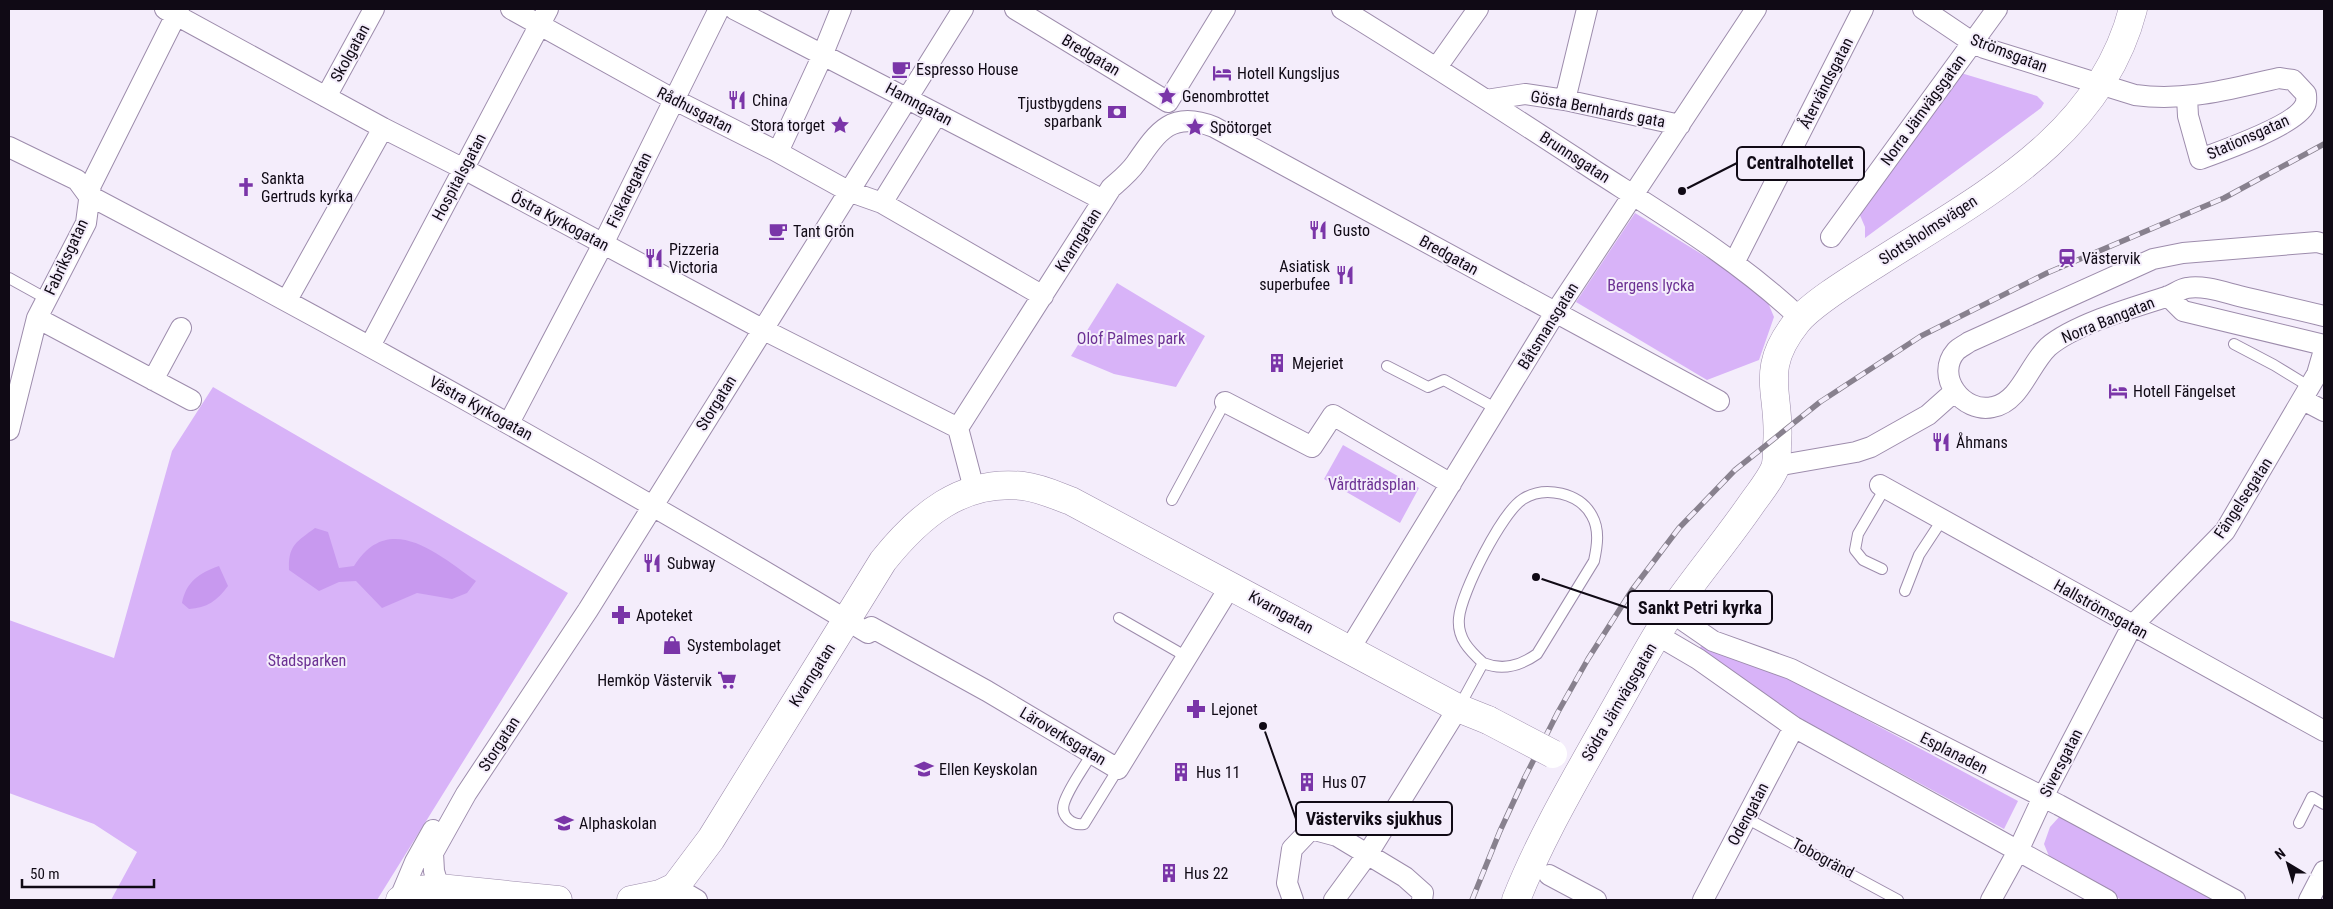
<svg xmlns="http://www.w3.org/2000/svg" width="2333" height="909" font-family="'Roboto Condensed',sans-serif">
<rect width="100%" height="100%" fill="#f4edfb"/>
<path fill="#d8b3f8" d="M1961,73L2037,96L2044,103L2041,108L1865,238V227L1859,213Z
M1635,213L1729,271L1766,298L1774,317L1759,360L1707,380L1576,302Z
M1117,283L1205,336L1176,387L1114,374L1071,356Z
M213,387L568,593L377,900H111L137,852L94,824L9,793V620L114,658L172,451Z
M1343,445L1419,488L1400,523L1324,479Z
M1702,645L1792,680L2018,801L2004,829L1775,705L1698,650Z
M2060,816L2217,900H2122L2060,867L2051,861L2044,844L2050,827Z"/>
<path fill="#c899ef" d="M315,528L328,532L339,568L354,566C389,510 438,554 476,581L467,593L452,599L417,593L382,608L356,581L339,582L319,591L289,570C288,546 296,542 315,528Z
M219,566L228,586C217,601 207,608 189,609L182,603C186,582 199,573 219,566Z"/>
<g fill="none" stroke-linecap="round" stroke-linejoin="round">
<g stroke="#9d8cac" stroke-width="12">
<path id="lane" d="M9,278L47,299
M2234,344L2274,365L2310,387
M1387,366L1428,387L1444,380L1497,409
M1172,500L1225,402
M1882,569L1863,560L1855,550L1858,534L1885,488
M1905,591L1919,555L1942,520
M1119,618L1187,657
M1459,707L1483,663C1469,650 1457,638 1459,618C1461,593 1502,512 1523,499C1545,485 1580,493 1592,516C1600,530 1597,547 1594,561L1537,654C1520,666 1503,671 1483,663
M1092,753C1084,768 1069,787 1064,803C1060,816 1072,826 1084,824L1118,769
M1746,818L1898,900
M2299,823L2312,797L2324,804"/>
</g>
<g stroke="#9d8cac" stroke-width="22">
<path id="street" d="M165,9L383,128L464,169L762,329L958,428
M511,9L673,99L774,150L848,191L882,203L1043,296
M734,9L1103,200
M1015,9L1168,102
M1342,9C1428,62 1513,117 1597,172C1667,217 1740,261 1800,318
M1923,9L1972,42L1984,48L2135,95C2186,102 2229,89 2279,78L2293,80L2306,94C2306,97 2307,102 2305,105C2296,125 2222,151 2200,159L2188,116L2187,97
M1437,67L1478,9
M326,97L374,9
M1486,100L1525,94L1565,100L1680,125
M1565,100L1587,9
M1168,102L1225,9
M9,147L77,180L88,195C352,334 612,479 868,633
M778,152L820,61L841,9
M882,203L937,114
M1831,237L1997,9
M2324,244L2317,242L2183,253L2153,259L1969,342C1965,345 1959,348 1956,351C1934,376 1963,414 1993,407C2020,402 2029,365 2048,347C2073,325 2134,307 2166,297C2173,295 2180,289 2187,288C2203,285 2223,292 2239,296C2268,303 2296,309 2324,316
M1734,263L1863,9
M2168,296L2183,311L2324,345
M287,300L383,128
M37,318L191,400
M370,346L548,9
M153,380L181,328
M2303,400L2324,411
M1225,402L1312,447L1333,415L1451,484
M509,423L603,244L719,9
M9,430L37,318L86,223L91,185L179,9
M1776,466L1856,452L1871,447L1928,415L1955,391
M1880,485L2324,731
M974,489L958,428L1111,188C1120,180 1129,173 1136,163C1158,131 1172,110 1214,127L1719,401
M1671,612L1713,641L1791,669L2059,805L2235,900
M871,627L987,691L1118,769L1231,585
M1657,635L1698,659L1794,727L2107,900
M1349,650L1555,313L1756,9
M1549,875L1596,900
M675,887L697,900
M439,888L434,871L433,853L466,794L588,610L963,9
M399,900L415,862L433,830
M1293,900L1287,883L1292,849L1311,829L1337,836L1405,877L1423,893L1422,900
M1334,900L1367,855L1458,708
M1703,900L1794,727
M1991,900L2018,851L2043,797L2132,626L2225,531L2317,374L2324,350
M2309,900L2324,871"/>
</g>
<g stroke="#9d8cac" stroke-width="29">
<path id="secondary" d="M400,900L420,890L439,888L558,900
M631,900L660,894L675,887L711,839L883,561C919,516 962,479 1023,486C1040,488 1055,495 1071,501L1458,708L1488,720
M1516,900C1541,837 1576,778 1609,719C1630,683 1649,645 1672,611C1697,575 1725,542 1750,506C1758,494 1769,482 1775,468C1777,462 1777,453 1777,446C1782,393 1757,372 1797,322C1812,303 1857,276 1879,262C1982,196 2100,137 2133,9"/>
</g>
<use href="#lane" stroke="#fff" stroke-width="10"/>
<use href="#street" stroke="#fff" stroke-width="20"/>
<use href="#secondary" stroke="#fff" stroke-width="28"/>
<g stroke="#88818e" stroke-width="5.5">
<path id="rail" d="M1472,900L1500,831L1525,777L1558,712L1588,659L1632,590L1679,528L1735,470L1820,402L1921,336L2047,273L2224,198L2324,144"/>
</g>
<use href="#rail" stroke="#f4edfb" stroke-width="4" stroke-dasharray="11" stroke-linecap="butt"/>
<g stroke="#9d8cac" stroke-width="29" stroke-linecap="butt">
<path id="secondary-bridge" d="M1488,720L1553,754"/>
</g>
<use href="#secondary-bridge" stroke="#fff" stroke-width="28"/>
</g>
<defs>
<g id="cafe-bare" transform="scale(1.5)"><path d="M-5.5-4.5H6V0H3Q3 3.5 0 3.5H-2.5Q-5.5 3.5-5.5 0ZM3-3.2v2h1.7v-2ZM-6 4.5H4V6H-6Z" fill="#7a35a8" stroke="#f4edfb" stroke-width="2.5" paint-order="stroke"/></g>
<g id="hotel-bare" transform="scale(1.5)"><path d="M-6-4.5h1.5V1H6V5H4.5V3h-9V5H-6ZM-4 0a1.8 1.8 0 1 1 3.6 0ZM.5 0V-2.5h3Q6-2.5 6 0Z" fill="#7a35a8" stroke="#f4edfb" stroke-width="2.5" paint-order="stroke"/></g>
<g id="sight-bare" transform="scale(1.5)"><path d="M0-6L1.8-2.2L6-1.7L2.9 1.2L3.7 5.4L0 3.3L-3.7 5.4L-2.9 1.2L-6-1.7L-1.8-2.2Z" fill="#7a35a8" stroke="#f4edfb" stroke-width="2.5" paint-order="stroke"/></g>
<g id="restaurant-bare" transform="scale(1.5)"><path d="M-5-6h1v4h1v-4h1v4h1v-4h1v5L-1.5 .5V6h-2V.5L-5-1ZM5-6V6H3V1.5H1.5Q1.5-4 5-6Z" fill="#7a35a8" stroke="#f4edfb" stroke-width="2.5" paint-order="stroke"/></g>
<g id="bank-bare" transform="scale(1.5)"><path d="M-6-4H6V4H-6ZM0-2.3a2.3 2.3 0 1 0 0 4.6a2.3 2.3 0 1 0 0-4.6Z" fill="#7a35a8" stroke="#f4edfb" stroke-width="2.5" paint-order="stroke"/></g>
<g id="church-bare" transform="scale(1.5)"><path d="M-1.2-6h2.4v3.5h3.3v2.4h-3.3V6h-2.4V-.1h-3.3v-2.4h3.3Z" fill="#7a35a8" stroke="#f4edfb" stroke-width="2.5" paint-order="stroke"/></g>
<g id="station-bare" transform="scale(1.5)"><path d="M-3-6H3Q5-6 5-4V2Q5 4 3 4L4.5 6H3L1.5 4h-3L-3 6H-4.5L-3 4Q-5 4-5 2V-4Q-5-6-3-6ZM-3.5-4v3h7v-3ZM-3.5 1v1.5H-2V1ZM2 1v1.5H3.5V1Z" fill="#7a35a8" stroke="#f4edfb" stroke-width="2.5" paint-order="stroke"/></g>
<g id="building-bare" transform="scale(1.5)"><path d="M-4-6H4V6H1V3H-1V6H-4ZM-2.5-4.3h1.7v1.8h-1.7ZM.8-4.3h1.7v1.8H.8ZM-2.5-1h1.7V.8h-1.7ZM.8-1h1.7V.8H.8Z" fill="#7a35a8" stroke="#f4edfb" stroke-width="2.5" paint-order="stroke"/></g>
<g id="pharmacy-bare" transform="scale(1.5)"><path d="M-2-6h4v4h4v4h-4v4h-4v-4h-4v-4h4Z" fill="#7a35a8" stroke="#f4edfb" stroke-width="2.5" paint-order="stroke"/></g>
<g id="shop-bare" transform="scale(1.5)"><path d="M-5-2.5h2.3a2.7 3.5 0 0 1 5.4 0H5L5.5 6h-11ZM-1.5-2.5h3a1.5 2.3 0 0 0-3 0Z" fill="#7a35a8" stroke="#f4edfb" stroke-width="2.5" paint-order="stroke"/></g>
<g id="supermarket-bare" transform="scale(1.5)"><path d="M-6-5.5h2.5l.6 2H6L4.5 2H-2.5L-4.4-4H-6ZM-1.5 3.2a1.3 1.3 0 1 0 .1 0ZM3 3.2a1.3 1.3 0 1 0 .1 0Z" fill="#7a35a8" stroke="#f4edfb" stroke-width="2.5" paint-order="stroke"/></g>
<g id="school-bare" transform="scale(1.5)"><path d="M0-5L7-2L0 1L-7-2ZM-4 1L0 2.5L4 1V4Q0 6-4 4Z" fill="#7a35a8" stroke="#f4edfb" stroke-width="2.5" paint-order="stroke"/></g>
</defs>
<g fill-rule="evenodd">
<use href="#cafe-bare" x="901" y="69"/>
<use href="#hotel-bare" x="1222" y="73"/>
<use href="#sight-bare" x="1167" y="96"/>
<use href="#restaurant-bare" x="737" y="100"/>
<use href="#bank-bare" x="1117" y="112"/>
<use href="#sight-bare" x="840" y="125"/>
<use href="#sight-bare" x="1195" y="127"/>
<use href="#church-bare" x="246" y="187"/>
<use href="#restaurant-bare" x="1318" y="230"/>
<use href="#cafe-bare" x="778" y="231"/>
<use href="#restaurant-bare" x="654" y="258"/>
<use href="#station-bare" x="2067" y="258"/>
<use href="#restaurant-bare" x="1345" y="275"/>
<use href="#building-bare" x="1277" y="363"/>
<use href="#hotel-bare" x="2118" y="391"/>
<use href="#restaurant-bare" x="1941" y="442"/>
<use href="#restaurant-bare" x="652" y="563"/>
<use href="#pharmacy-bare" x="621" y="615"/>
<use href="#shop-bare" x="672" y="645"/>
<use href="#supermarket-bare" x="727" y="680"/>
<use href="#pharmacy-bare" x="1196" y="709"/>
<use href="#school-bare" x="924" y="769"/>
<use href="#building-bare" x="1181" y="772"/>
<use href="#building-bare" x="1307" y="782"/>
<use href="#school-bare" x="564" y="823"/>
<use href="#building-bare" x="1169" y="873"/>
</g>
<g text-anchor="middle" dominant-baseline="central" stroke-width="4" stroke-linejoin="round" paint-order="stroke">
<g font-size="16" fill="#100a15" stroke="#f4edfb">
<text transform="translate(350 53) rotate(-61)">Skolgatan</text>
<text transform="translate(2009 53) rotate(21)">Strömsgatan</text>
<text transform="translate(1091 55) rotate(31)">Bredgatan</text>
<text transform="translate(1826 83) rotate(-63)">Återvändsgatan</text>
<text transform="translate(919 104) rotate(28)">Hamngatan</text>
<text transform="translate(1598 109) rotate(11)">Gösta Bernhards gata</text>
<text transform="translate(695 110) rotate(27)">Rådhusgatan</text>
<text transform="translate(1923 110) rotate(-54)">Norra Järnvägsgatan</text>
<text transform="translate(2248 137) rotate(-24)">Stationsgatan</text>
<text transform="translate(1575 157) rotate(33)">Brunnsgatan</text>
<text transform="translate(459 177) rotate(-62)">Hospitalsgatan</text>
<text transform="translate(629 190) rotate(-64)">Fiskaregatan</text>
<text transform="translate(560 221) rotate(28)">Östra Kyrkogatan</text>
<text transform="translate(1928 230) rotate(-33)">Slottsholmsvägen</text>
<text transform="translate(1078 240) rotate(-58)">Kvarngatan</text>
<text transform="translate(1449 255) rotate(29)">Bredgatan</text>
<text transform="translate(66 257) rotate(-65)">Fabriksgatan</text>
<text transform="translate(2108 320) rotate(-22)">Norra Bangatan</text>
<text transform="translate(1548 326) rotate(-58)">Båtsmansgatan</text>
<text transform="translate(716 403) rotate(-58)">Storgatan</text>
<text transform="translate(481 408) rotate(29)">Västra Kyrkogatan</text>
<text transform="translate(2243 498) rotate(-57)">Fängelsegatan</text>
<text transform="translate(2101 609) rotate(29)">Hallströmsgatan</text>
<text transform="translate(1281 612) rotate(29)">Kvarngatan</text>
<text transform="translate(812 675) rotate(-58)">Kvarngatan</text>
<text transform="translate(1619 702) rotate(-60)">Södra Järnvägsgatan</text>
<text transform="translate(1063 736) rotate(31)">Läroverksgatan</text>
<text transform="translate(499 744) rotate(-57)">Storgatan</text>
<text transform="translate(1954 753) rotate(27)">Esplanaden</text>
<text transform="translate(2061 763) rotate(-63)">Siversgatan</text>
<text transform="translate(1748 814) rotate(-62)">Odengatan</text>
<text transform="translate(1823 858) rotate(28)">Tobogränd</text>
</g>
<g font-size="16" fill="#100a15" stroke="#f4edfb" text-anchor="start">
<text x="916" y="69">Espresso House</text>
<text x="1237" y="73">Hotell Kungsljus</text>
<text x="1182" y="96">Genombrottet</text>
<text x="752" y="100">China</text>
<text x="1102" y="103" text-anchor="end">Tjustbygdens<tspan x="1102" dy="18">sparbank</tspan></text>
<text x="825" y="125" text-anchor="end">Stora torget</text>
<text x="1210" y="127">Spötorget</text>
<text x="261" y="178">Sankta<tspan x="261" dy="18">Gertruds kyrka</tspan></text>
<text x="1333" y="230">Gusto</text>
<text x="793" y="231">Tant Grön</text>
<text x="669" y="249">Pizzeria<tspan x="669" dy="18">Victoria</tspan></text>
<text x="2082" y="258">Västervik</text>
<text x="1330" y="266" text-anchor="end">Asiatisk<tspan x="1330" dy="18">superbufee</tspan></text>
<text x="1292" y="363">Mejeriet</text>
<text x="2133" y="391">Hotell Fängelset</text>
<text x="1956" y="442">Åhmans</text>
<text x="667" y="563">Subway</text>
<text x="636" y="615">Apoteket</text>
<text x="687" y="645">Systembolaget</text>
<text x="712" y="680" text-anchor="end">Hemköp Västervik</text>
<text x="1211" y="709">Lejonet</text>
<text x="939" y="769">Ellen Keyskolan</text>
<text x="1196" y="772">Hus 11</text>
<text x="1322" y="782">Hus 07</text>
<text x="579" y="823">Alphaskolan</text>
<text x="1184" y="873">Hus 22</text>
</g>
<g font-size="16" fill="#6c3194" stroke="#f4edfb">
<text x="1651" y="285">Bergens lycka</text>
<text x="1131" y="338">Olof Palmes park</text>
<text x="1372" y="484">Vårdträdsplan</text>
<text x="307" y="660">Stadsparken</text>
</g>
</g>
<path fill="none" stroke="#100a15" stroke-width="2" d="M1682 191L1737 163M1536 577L1628 608M1263 726L1296 819"/>
<g fill="#100a15" stroke="#f4edfb" stroke-width="2">
<circle cx="1682" cy="191" r="5"/>
<circle cx="1536" cy="577" r="5"/>
<circle cx="1263" cy="726" r="5"/>
</g>
<g fill="#f4edfb" stroke="#100a15" stroke-width="2">
<rect x="1737" y="147" width="127" height="33" rx="5"/>
<rect x="1628" y="591" width="144" height="33" rx="5"/>
<rect x="1296" y="802" width="156" height="33" rx="5"/>
</g>
<g font-size="18" text-anchor="middle" font-weight="bold" fill="#100a15">
<text x="1800" y="169">Centralhotellet</text>
<text x="1700" y="614">Sankt Petri kyrka</text>
<text x="1374" y="825">Västerviks sjukhus</text>
</g>
<rect width="2333" height="909" fill="none" stroke="#100a15" stroke-width="20"/>
<g transform="translate(2288 864) rotate(322)" stroke="#f4edfb" stroke-width="4" paint-order="stroke">
<path d="M0-4L9 19L0 12L-9 19Z" fill="#100a15"/>
<text y="-8" font-size="14" font-weight="bold" text-anchor="middle" fill="#100a15">N</text>
</g>
<path d="M22 879v8h132v-8" fill="none" stroke="#100a15" stroke-width="2.5"/>
<text x="30" y="879" font-size="15" fill="#100a15" stroke="#f4edfb" stroke-width="4" paint-order="stroke">50 m</text>
</svg>
